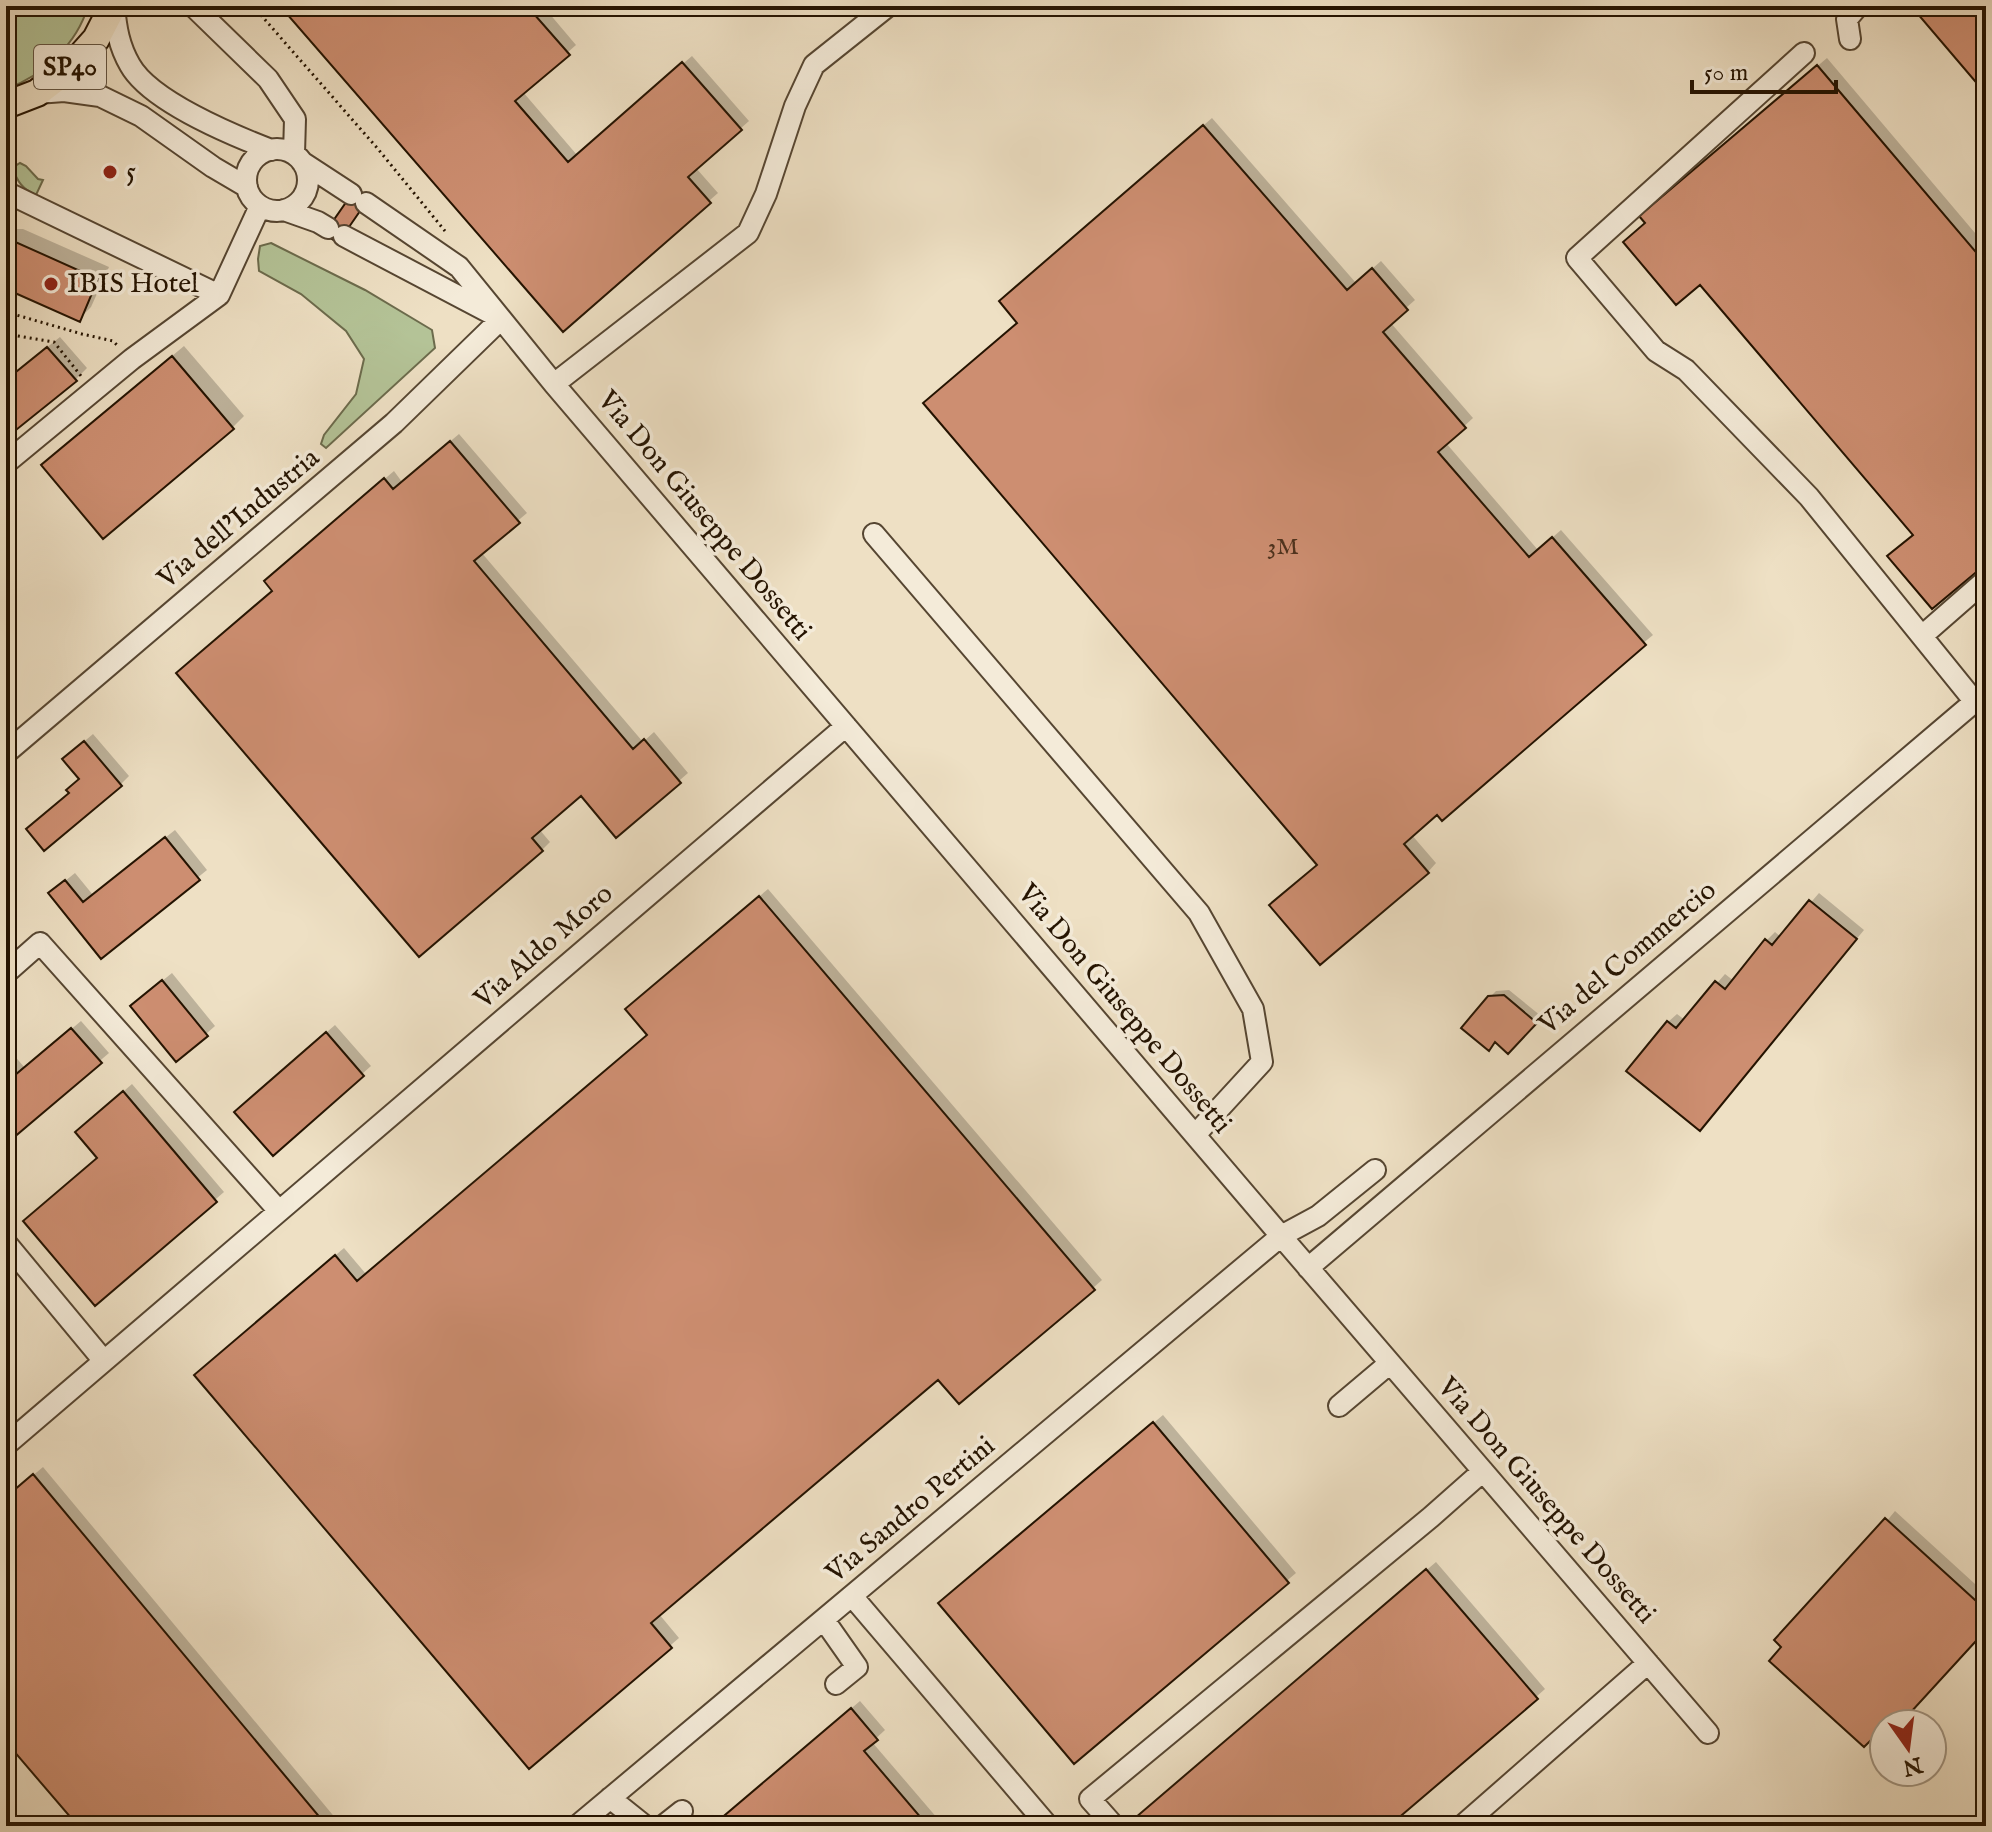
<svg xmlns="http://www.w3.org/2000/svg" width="1992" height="1832" font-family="'IM FELL English',serif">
<rect width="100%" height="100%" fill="#eee0c4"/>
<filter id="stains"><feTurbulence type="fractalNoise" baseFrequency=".0025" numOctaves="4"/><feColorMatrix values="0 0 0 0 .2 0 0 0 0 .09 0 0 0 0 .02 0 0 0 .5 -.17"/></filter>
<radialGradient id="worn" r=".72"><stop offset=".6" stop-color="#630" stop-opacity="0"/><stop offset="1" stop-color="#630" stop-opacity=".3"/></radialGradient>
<path fill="#b4c397" stroke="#6c6b4c" stroke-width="2" d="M6,6H88C77,44 43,76 6,89Z
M20,163L26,166L38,179L43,180L36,195C22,189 18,182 12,168Z
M271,243L365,290L432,330L435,348L326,448L321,444L324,435L356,394L364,359L346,331L301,294L259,271L258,259L260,246Z"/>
<path fill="#0003" d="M283,6H543L576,45L523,92L577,155L692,56L749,121L696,168L718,193L563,329Z
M1827,58L1986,246V561L1915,534L1650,208Z
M1212,118L1356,283L1381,261L1415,300L1390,322L1473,418L1446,443L1538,550L1561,530L1653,635L1411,834L1436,863L1428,872L1319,864L1019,322L1010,292Z
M6,229H23L109,267L91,307L79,319L6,287Z
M60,337L87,368L75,380L6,436V380Z
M184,346L244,416L232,428L55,454Z
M459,434L527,513L481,552L643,742L654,732L688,773L617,835L581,793L539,829L550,842L542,850L275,590V572L394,471L402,482Z
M6,538L14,548L6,556Z
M93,734L129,776L120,785L71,792L81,778L73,751Z
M175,830L207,870L101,956L60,885L75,873L93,895Z
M768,889L1102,1280L1093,1288L939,1377L659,1614L679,1638L530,1766L205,1366L344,1248L366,1274L649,1034L636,1001Z
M1819,893L1864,930L1708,1120L1668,1022L1677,1014L1685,1020L1725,974L1734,981L1766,941L1775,932L1781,937Z
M172,973L215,1026L206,1034L141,998Z
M1509,990L1541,1016L1508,1051L1496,1041L1489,1048L1490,997L1496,991Z
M81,1021L109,1053L6,1141V1046L25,1068Z
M335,1025L371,1066L273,1153L245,1103Z
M132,1084L224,1192L96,1303L99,1157L86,1124Z
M1163,1415L1296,1573L1074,1761L949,1595Z
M43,1467L342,1826H81L6,1738V1498Z
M1895,1511L1986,1594V1628L1898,1724H1884V1738L1772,1661Z
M1436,1562L1545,1689L1536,1697L1386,1826H1133L1140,1815Z
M860,1701L885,1730L872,1742L944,1826H713Z"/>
<path fill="#cd8e71" stroke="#241301" stroke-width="2" d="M280,6H527L570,55L515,101L568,162L682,62L742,130L688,177L711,203L563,332Z
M1911,6H1986V94Z
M1817,65L1986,264V564L1932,609L1887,556L1913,535L1700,285L1676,305L1623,242L1645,223L1639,216Z
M1203,125L1347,290L1372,268L1408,310L1383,332L1466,428L1438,452L1529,557L1552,537L1646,645L1442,821L1437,815L1404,844L1429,873L1320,965L1269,905L1317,865L923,403L1017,323L999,301Z
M356,188L369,198L338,243L324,234Z
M6,240H11L98,279L80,322L6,289Z
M47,347L77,381L6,438V380Z
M172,356L234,429L103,539L41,465Z
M450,441L520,523L474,561L633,749L644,739L681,783L616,838L581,796L532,838L543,851L419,957L176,673L272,591L264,581L384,478L393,489Z
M84,741L122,786L44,851L26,829L69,793L66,790L79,779L62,759Z
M165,837L200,880L101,959L48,893L65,880L83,902Z
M759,896L1095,1290L959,1404L938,1380L651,1623L672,1648L529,1769L194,1375L335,1255L357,1281L647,1035L625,1009Z
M1809,900L1857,939L1700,1131L1626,1071L1667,1021L1676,1028L1715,981L1725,989L1765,939L1772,945Z
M162,980L208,1036L176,1062L130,1006Z
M1504,995L1537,1023L1508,1054L1495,1042L1489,1051L1461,1028L1488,996Z
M71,1028L102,1063L6,1144V1064L15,1075Z
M326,1032L364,1076L273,1156L234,1112Z
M123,1091L217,1202L95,1306L23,1221L97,1158L75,1132Z
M1153,1422L1289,1583L1074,1764L938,1603Z
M33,1474L327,1826H78L6,1742V1497Z
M1885,1518L1986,1610V1630L1900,1724H1884V1740L1877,1734L1864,1747L1769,1661L1781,1647L1774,1640Z
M1426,1569L1538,1699L1389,1826H1130L1128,1824Z
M851,1708L878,1740L864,1751L928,1826H712Z"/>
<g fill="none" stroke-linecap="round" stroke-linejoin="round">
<g stroke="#564632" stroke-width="24">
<path id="minor" d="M114,6C116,28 119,46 130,65C150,101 232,135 271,150
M193,6L268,79L295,119L294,154
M1850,39L1847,19L1858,6
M1804,53L1577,258L1656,351L1686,370L1809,497L1975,702
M37,93L64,91L100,96L141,116L213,167L247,187
M246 180a31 31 0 1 1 62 0a31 31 0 1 1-62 0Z
M302,162L351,194
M10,194L219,295
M366,203L459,267L554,384L1281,1236L1708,1733
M284,210L318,222L328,228
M344,236L494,315
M554,384L748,233L766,194L795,106L814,65L888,6
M6,463L132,359L219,295L260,206
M874,534L1199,913L1253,1009L1262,1062L1195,1135
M1922,636L1986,580
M6,753L394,423L501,319
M6,973L40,943L279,1211
M6,1243L104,1361
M1308,1268L1986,692
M1339,1406L1390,1363
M6,1445L846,726
M852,1596L1048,1826
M824,1620L857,1667L836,1684
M610,1798L645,1826
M577,1826L1281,1236L1318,1216L1375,1170
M663,1826L682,1811
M1114,1826L1090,1799L1431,1517L1483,1471
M1462,1826L1648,1663"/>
</g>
<g stroke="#241301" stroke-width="30">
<path id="major" d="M6,105L37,93L71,67L96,39L113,6"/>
</g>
<path stroke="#241301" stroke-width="3" stroke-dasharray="2 4" stroke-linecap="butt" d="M253,6L378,149L445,231
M6,312L82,334L113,341L117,345
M6,334L54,342L81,376"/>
<use href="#minor" stroke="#f4ebd9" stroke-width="20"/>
<use href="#major" stroke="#eee0c4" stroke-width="26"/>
</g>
<g fill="#8f2418" stroke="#f4ebd9" stroke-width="3">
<circle cx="110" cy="172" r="8"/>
<circle cx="51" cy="284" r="8"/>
</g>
<g text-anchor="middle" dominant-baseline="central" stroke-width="7" stroke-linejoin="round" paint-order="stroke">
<g font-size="24" fill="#4e321d">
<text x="1283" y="547">3M</text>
</g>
<rect fill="#f4ebd9" stroke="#625442" stroke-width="2" x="34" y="45" width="72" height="44" rx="6"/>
<g font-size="26" font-weight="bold" fill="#241301">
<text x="70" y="67">SP40</text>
</g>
<g font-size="28" fill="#241301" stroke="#f4ebd9" text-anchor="start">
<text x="126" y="172">5</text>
<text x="67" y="284">IBIS Hotel</text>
</g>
<g font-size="28" fill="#241301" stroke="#f4ebd9">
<text transform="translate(704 516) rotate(50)">Via Don Giuseppe Dossetti</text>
<text transform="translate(239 519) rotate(-40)">Via dell’Industria</text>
<text transform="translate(544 947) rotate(-41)">Via Aldo Moro</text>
<text transform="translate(1628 958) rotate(-40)">Via del Commercio</text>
<text transform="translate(1124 1009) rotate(50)">Via Don Giuseppe Dossetti</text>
<text transform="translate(1546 1501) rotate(49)">Via Don Giuseppe Dossetti</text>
<text transform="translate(911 1510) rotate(-40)">Via Sandro Pertini</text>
</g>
</g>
<rect width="1992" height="1832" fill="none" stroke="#eee0c4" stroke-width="32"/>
<rect x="8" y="8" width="1976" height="1816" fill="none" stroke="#241301" stroke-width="4"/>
<rect x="16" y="16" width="1960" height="1800" fill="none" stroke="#241301" stroke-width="2"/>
<g transform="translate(1908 1748) rotate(166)"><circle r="38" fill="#f4ebd9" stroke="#a19583" stroke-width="2"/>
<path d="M0-6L14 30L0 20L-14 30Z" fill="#8f2418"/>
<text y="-12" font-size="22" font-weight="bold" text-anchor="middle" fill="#241301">N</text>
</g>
<path d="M1692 80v12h144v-12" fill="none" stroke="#241301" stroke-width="4"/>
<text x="1704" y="80" font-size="24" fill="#241301" stroke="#f4ebd9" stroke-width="6" paint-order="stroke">50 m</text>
<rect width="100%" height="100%" filter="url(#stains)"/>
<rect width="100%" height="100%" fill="url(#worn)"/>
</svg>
